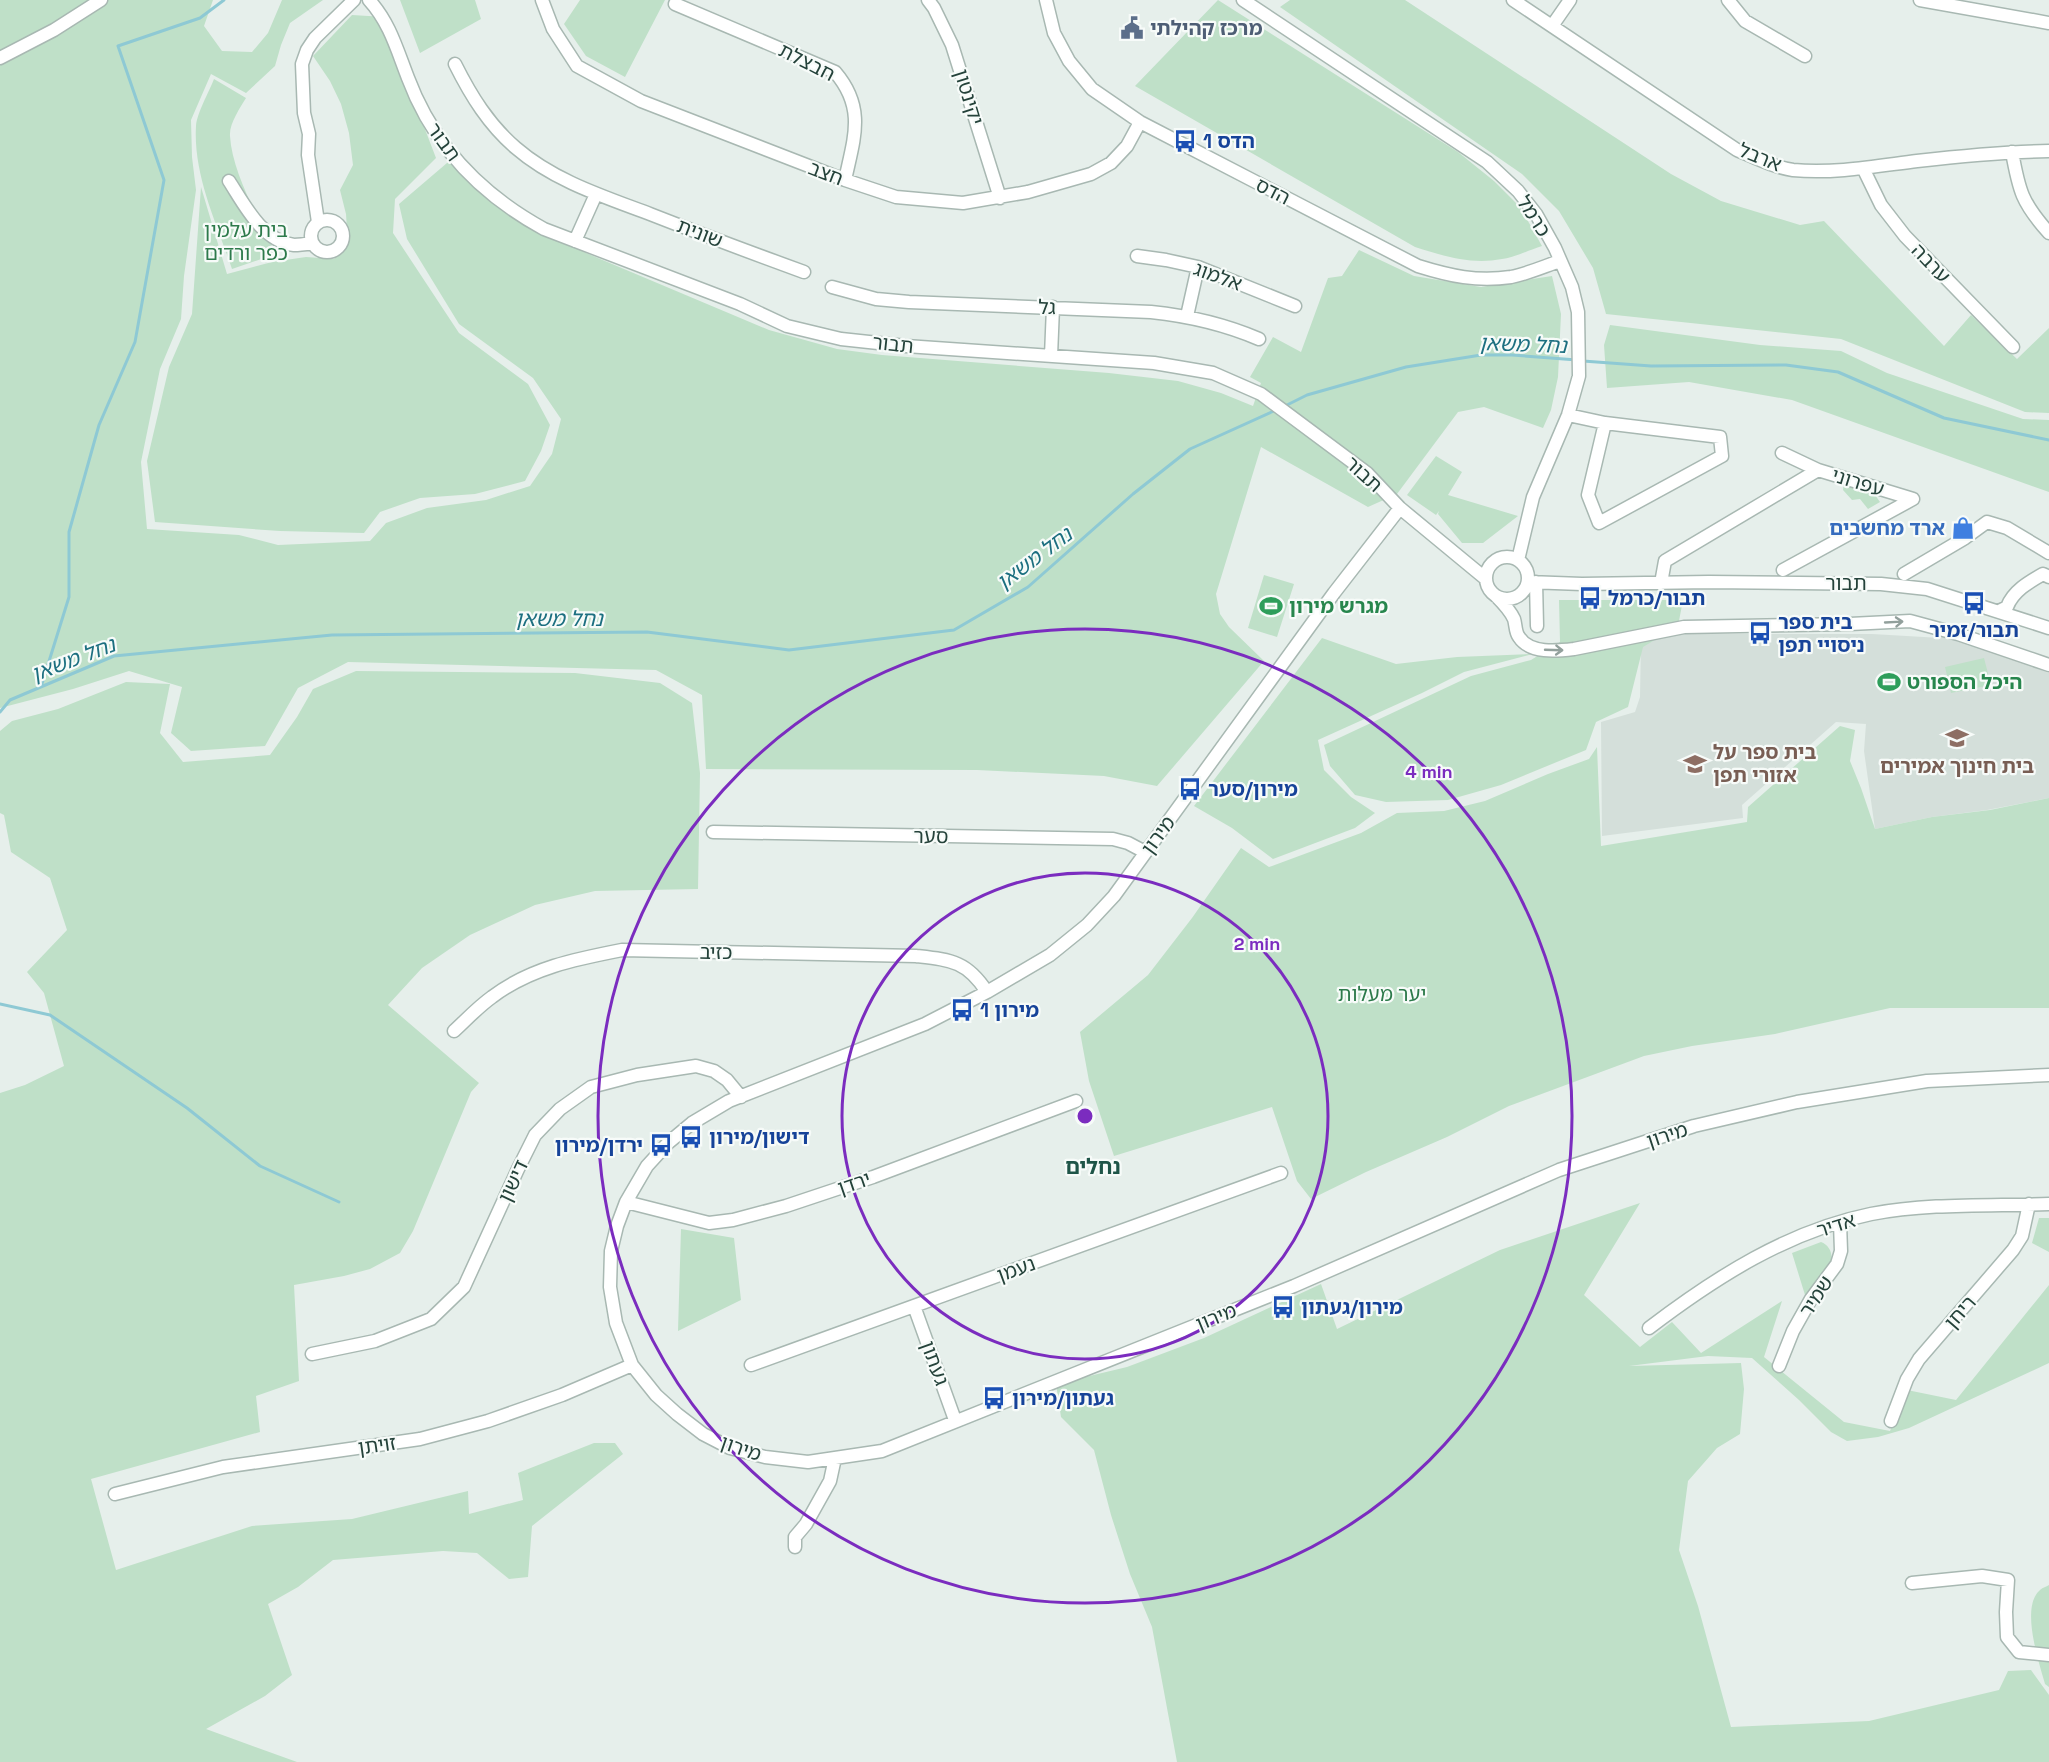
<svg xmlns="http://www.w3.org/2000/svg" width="2049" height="1762" font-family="'Space Grotesk','Noto Sans Hebrew',sans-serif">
<rect width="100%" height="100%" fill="#e6efeb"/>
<path fill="#d4dfda" d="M1681,634H1872L1941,638L1945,634L2049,673V798L1987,810L1932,817L1875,829L1864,751L1866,724L1836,722L1742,805L1743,818L1602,836L1601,722L1635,712L1640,697L1641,641Z"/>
<path fill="#bfe0c8" d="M0,0H213L204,26L222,51L252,52L268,33L282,0H323L290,23L281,45L275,66L246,93L211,74L191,120L192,157L196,190L184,276L181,319L160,369L141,462L147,529L239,535L278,545L370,541L386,523L427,508L486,500L530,486L552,454L561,419L533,378L459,324L407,239L399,204L454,157L529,222L586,253L769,330L837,349L882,355L1109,373L1178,381L1221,393L1253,406L1261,383L1250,377L1273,337L1301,352L1328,278L1342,276L1359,250L1414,276L1481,287L1552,276L1561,314L1558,377L1551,410L1543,428L1484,407L1458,412L1397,494L1368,507L1261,447L1216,594L1220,614L1229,627L1264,661L1157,786L1104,776L977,770L706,769L702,695L656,670L348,662L298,688L265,746L191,751L171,733L182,687L129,671L73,689L0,708Z
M400,0H475L481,19L420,53Z
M580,0H665L625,77L586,56L564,24Z
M1218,0L1458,152L1494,181L1520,207L1542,246C1529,250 1516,257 1502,259C1471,265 1444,256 1415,247L1135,86Z
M1290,0H1405L1671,174L1721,201L1800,225L1824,221L1944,346L1971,315L2017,359L2049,328V413L2025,412L1841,339L1606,314L1593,268L1559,211L1522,174L1280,7Z
M352,15L385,17L390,38L436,158L395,199L393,233L459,333L528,384L550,425L541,451L525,481L475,494L420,498L380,512L364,533L280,531L155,522L147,461L169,367L192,314L201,187L227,274L272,262L306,257L334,259L348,245L346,214L340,190L353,165L349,133L341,104L330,81L313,56Z
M214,79L246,98C240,108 229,124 230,136C232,173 260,221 276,254L232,269C217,224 193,175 196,126C197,113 209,92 214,79Z
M1610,325L1760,345L1841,351L1887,373L2023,419L2049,420V492L1792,400L1689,382L1607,388L1604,345Z
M1436,456L1462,472L1448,495L1518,516L1483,543H1462L1438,514L1439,511L1436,515L1407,495Z
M1844,481L1868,485L1880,502L1868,509L1860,499L1852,500L1843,490Z
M1264,575L1294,584L1277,637L1248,628Z
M1559,600H1683L1678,626L1643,647L1628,707L1596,722L1586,750L1501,785L1448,800L1386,802L1355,795L1330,766L1324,745L1471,676L1531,660L1560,642Z
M1322,638L1396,664L1457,657L1533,654L1464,672L1422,693L1318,740L1324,770L1351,797L1375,813L1355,828L1273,859L1232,828L1194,806Z
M1984,658L1991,685L1951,693L1945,667Z
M356,671L575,673L660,683L692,703L700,773L698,889L595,891L535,905L470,935L422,968L388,1005L479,1083L471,1092L413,1231L400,1253L370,1269L344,1276L294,1285L299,1381L256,1396L260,1432L91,1479L116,1570L252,1526L352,1519L468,1491L469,1514L523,1500L518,1473L594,1443H615L623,1454L532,1526L528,1577L509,1579L477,1553L443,1551L333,1560L298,1587L268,1604L292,1675L265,1696L206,1729L297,1762H0V1093L25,1085L64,1066L44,993L27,972L67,930L50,878L11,852L4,815L0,813V731L12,721L58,709L126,682L170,684L160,733L183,762L270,755L297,717L313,689Z
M1840,726L1855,730L1850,761L1861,788L1875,829L1932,817L1990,810L2049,798V1008H1890L1775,1034L1692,1046L1644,1056L1509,1106L1447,1137L1366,1172L1311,1199L1297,1181L1272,1107L1114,1156L1089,1081L1080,1032L1148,975L1192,918L1241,848L1269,867L1361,833L1397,813L1444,811L1485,801L1548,774L1589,759L1597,747L1601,846L1747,822L1748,807Z
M1640,1203L1584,1295L1640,1347L1672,1322L1701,1353L1782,1301L1764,1357L1844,1422L1890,1431L1907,1390L1956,1400L2049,1285V1363L1909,1428L1878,1437L1847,1441L1831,1432L1799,1400L1752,1358L1708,1356L1629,1366L1741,1363L1744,1389L1740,1434L1717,1448L1688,1481L1679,1550L1698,1606L1731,1727L1869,1721L1999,1690L2008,1671L2031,1670L2049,1695V1762H1177L1152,1627L1130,1574L1111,1515L1094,1450L1061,1417L1056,1384L1127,1367L1204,1338L1321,1284L1337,1329L1500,1250Z
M2039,1218H2049V1252L2032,1243Z
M681,1229L734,1238L741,1300L678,1331Z
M1821,1242C1829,1245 1833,1253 1831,1261L1809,1294L1805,1295L1792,1253Z
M2049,1585V1687L2045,1684C2039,1662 2020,1607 2040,1590C2043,1587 2046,1587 2049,1585Z"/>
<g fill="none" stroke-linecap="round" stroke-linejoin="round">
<path stroke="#8ec9d4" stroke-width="3" d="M1583,361L1651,366L1786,365L1838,372L1944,418L2049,440
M1285,406L1307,395L1406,367L1481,355H1512L1577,360
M41,687L69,597V532L99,425L135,342L164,180L118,46L200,18L224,0
M0,712L10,700L114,656L332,635L647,632L789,650L954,630L1028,587L1133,494L1190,449L1276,410
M0,1004L50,1015L187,1108L260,1166L339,1202"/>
<g stroke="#a8b8b2" stroke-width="15">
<path id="minor" d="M369,0C390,23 397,50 408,78C433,145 482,195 544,229L740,304L787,326L841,339L906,346L1154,363L1213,373L1261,394L1367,473L1400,508L1486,579
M542,0L553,29L577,66L641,101L845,180L896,197L963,203L1028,192L1091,174L1111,163L1127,146L1140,122
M928,0L934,8L952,45L1000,198
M1046,0L1054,33L1069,61L1092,89L1140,122L1418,266C1450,276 1477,282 1511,277C1527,274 1545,266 1560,261
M1243,0L1487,162L1518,191L1536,214L1555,248L1572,287L1578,312L1579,376L1568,415L1533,497L1518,560
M1513,0L1737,150C1756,158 1773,167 1793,170C1834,174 1877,166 1917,161C1961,156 2004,152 2049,151
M1728,0L1745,21L1805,56
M1920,0L2049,23
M675,4L835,72C866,108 854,138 845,180
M1552,26L1570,0
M0,58L54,30L101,0
M455,64C471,96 489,125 516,148C554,181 605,197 650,214C701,234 752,253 804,272
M2012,152C2019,191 2022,203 2049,233
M1863,168L1881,205L1905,236L2013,347
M229,181C244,204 262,241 294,245C300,245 306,244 312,243
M311 236a16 16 0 1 1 32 0a16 16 0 1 1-32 0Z
M318,222L308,155L309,134L304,113L302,64L307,50L315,38L354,0
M575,241L596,194
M1137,256L1166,260L1198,267L1295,306
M832,287L876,299L909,302L1151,312C1189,316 1224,324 1259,339
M1187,316L1198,267
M1051,356L1053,307
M1568,415L1605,423L1720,437L1722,456L1599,523L1588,495L1605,423
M1782,453L1818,470
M1400,508L1334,593L1114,896L1087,925L1050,955L987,992L925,1024L729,1101L692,1123L668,1143L647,1166L626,1202L617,1226L611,1251L610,1287L616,1323L632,1365L656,1395L677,1414L703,1434L730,1448L765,1457L808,1462L882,1451L1294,1286L1559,1170L1694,1126L1797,1102L1927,1081L2049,1075
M1486 578a21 21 0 1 1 42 0a21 21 0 1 1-42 0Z
M1904,574L1965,538L1987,522L2007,528L2049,553
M1528,582L1582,584L1709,582L1881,584L1927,589L2049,628
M1536,582L1537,626
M1661,583L1665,561L1818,470L1913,499L1783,570
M1496,596C1502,602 1510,610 1514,619C1516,625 1515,632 1519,637C1530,654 1557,651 1574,649L1684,627L1850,624L1910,621L1958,634L2049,665
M1999,611L2007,607C2013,591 2029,582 2043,574L2049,577
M713,832L1113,839L1128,843L1145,852
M454,1031C466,1020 478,1007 492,997C530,968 576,959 622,950L916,956C951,960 967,961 987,992
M626,1202L709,1223L733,1220L786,1206L873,1177L1076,1101
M914,1306L955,1420
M1649,1328C1716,1277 1788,1231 1871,1214C1929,1203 1990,1206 2049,1204
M312,1354L375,1341L431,1319L464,1287L518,1169L535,1135L560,1109L591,1087L637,1075L696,1066L714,1071L727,1080L741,1097
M751,1365L1281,1173
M1779,1366L1793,1331L1811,1299L1837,1264L1841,1251L1840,1223
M1891,1421L1907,1379L1919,1359L2013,1250L2022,1236L2029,1204
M115,1494L223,1467L420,1439L488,1421L562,1395L632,1365
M795,1547V1537L806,1524L830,1481L835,1458
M1912,1583L1982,1576L2008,1580L2006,1612L2007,1637L2019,1652L2049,1655"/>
</g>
<use href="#minor" stroke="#fff" stroke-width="12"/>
</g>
<defs><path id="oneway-shaft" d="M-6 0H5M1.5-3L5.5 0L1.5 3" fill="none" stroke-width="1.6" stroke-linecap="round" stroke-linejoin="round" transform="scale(1.5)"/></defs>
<g stroke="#92a09c">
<use href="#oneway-shaft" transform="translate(1894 622) rotate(-3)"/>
<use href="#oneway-shaft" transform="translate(1554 650) rotate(2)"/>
</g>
<g fill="none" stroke="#7b2cbf" stroke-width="3">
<circle cx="1085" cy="1116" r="243"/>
<circle cx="1085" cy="1116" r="487"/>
</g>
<defs>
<g id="civic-bare" transform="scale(1.8)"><path d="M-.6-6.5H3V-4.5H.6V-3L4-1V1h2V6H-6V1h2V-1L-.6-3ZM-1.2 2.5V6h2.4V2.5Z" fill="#5c6f8a" stroke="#f7fbf9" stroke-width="2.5" paint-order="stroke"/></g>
<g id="bus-bare" transform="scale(1.8)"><path d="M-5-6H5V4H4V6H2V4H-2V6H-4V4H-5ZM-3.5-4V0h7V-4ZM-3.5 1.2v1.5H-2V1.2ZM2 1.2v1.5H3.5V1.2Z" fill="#1a4fb4" stroke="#f7fbf9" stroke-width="2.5" paint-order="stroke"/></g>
<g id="shop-bare" transform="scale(1.8)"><path d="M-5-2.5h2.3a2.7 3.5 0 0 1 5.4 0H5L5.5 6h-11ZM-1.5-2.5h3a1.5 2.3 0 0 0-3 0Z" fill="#3f7fe0" stroke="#f7fbf9" stroke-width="2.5" paint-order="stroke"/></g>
<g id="stadium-bare" transform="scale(1.8)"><path d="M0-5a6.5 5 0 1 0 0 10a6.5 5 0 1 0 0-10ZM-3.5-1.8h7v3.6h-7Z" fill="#2e9e5b" stroke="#f7fbf9" stroke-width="2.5" paint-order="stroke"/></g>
<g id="school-bare" transform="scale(1.8)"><path d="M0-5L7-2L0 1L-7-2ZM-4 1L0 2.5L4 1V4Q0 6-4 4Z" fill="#8d6e63" stroke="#f7fbf9" stroke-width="2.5" paint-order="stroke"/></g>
</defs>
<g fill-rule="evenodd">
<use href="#civic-bare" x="1132" y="28"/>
<use href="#bus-bare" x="1185" y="141"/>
<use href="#shop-bare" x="1963" y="528"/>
<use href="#bus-bare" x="1590" y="598"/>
<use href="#bus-bare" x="1974" y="603"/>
<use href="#stadium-bare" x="1271" y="606"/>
<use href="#bus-bare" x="1760" y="633"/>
<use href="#stadium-bare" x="1889" y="682"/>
<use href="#school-bare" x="1957" y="738"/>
<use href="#school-bare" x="1695" y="764"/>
<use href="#bus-bare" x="1190" y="789"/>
<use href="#bus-bare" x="962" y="1010"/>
<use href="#bus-bare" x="691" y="1137"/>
<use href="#bus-bare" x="661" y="1145"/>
<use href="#bus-bare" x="1283" y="1307"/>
<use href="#bus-bare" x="994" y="1398"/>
</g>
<g text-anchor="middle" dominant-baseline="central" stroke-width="4.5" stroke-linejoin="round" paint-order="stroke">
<g font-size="20" font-weight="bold" fill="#4e5e75" stroke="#f7fbf9" text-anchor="start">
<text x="1150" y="28">מרכז קהילתי</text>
</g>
<g font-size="20" fill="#24423a" stroke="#f7fbf9">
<text transform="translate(807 62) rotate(27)">חבצלת</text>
<text transform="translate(969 97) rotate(73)">יקינטון</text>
<text transform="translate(444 142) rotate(54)">תבור</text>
<text transform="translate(1760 157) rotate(22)">ארבל</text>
<text transform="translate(826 173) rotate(21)">חצב</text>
<text transform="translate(1273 191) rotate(27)">הדס</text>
<text transform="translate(1534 216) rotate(57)">כרמל</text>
<text transform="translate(700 233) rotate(21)">שונית</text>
<text transform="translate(1931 263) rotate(46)">ערבה</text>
<text transform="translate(1218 276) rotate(20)">אלמוג</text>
<text transform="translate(1047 307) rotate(2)">גל</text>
<text transform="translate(893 344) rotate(6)">תבור</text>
<text transform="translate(1364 474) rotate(42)">תבור</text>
<text transform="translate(1858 482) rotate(17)">עפרוני</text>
<text x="1846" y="583">תבור</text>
<text transform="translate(1158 835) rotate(-54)">מירון</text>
<text transform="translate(931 836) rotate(1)">סער</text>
<text transform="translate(716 952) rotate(1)">כזיב</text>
<text transform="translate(1667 1135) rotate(-18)">מירון</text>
<text transform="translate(513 1181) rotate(-65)">דישון</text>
<text transform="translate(854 1183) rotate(-19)">ירדן</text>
<text transform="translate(1836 1225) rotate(-17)">אדיר</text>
<text transform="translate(1016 1269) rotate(-20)">נעמן</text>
<text transform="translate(1816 1296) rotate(-57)">שמיר</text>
<text transform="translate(1960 1312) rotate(-49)">ריחן</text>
<text transform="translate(1216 1317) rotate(-22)">מירון</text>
<text transform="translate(935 1363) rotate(70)">געתון</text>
<text transform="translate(377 1445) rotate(-8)">זויתן</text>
<text transform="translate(741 1448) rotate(19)">מירון</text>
</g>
<g font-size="20" font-weight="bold" fill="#164399" stroke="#f7fbf9" text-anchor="start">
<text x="1203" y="141">הדס 1</text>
<text x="1608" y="598">תבור/כרמל</text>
<text x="1778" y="622">בית ספר<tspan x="1778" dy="23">ניסויי תפן</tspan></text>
<text x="1974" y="630" text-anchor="middle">תבור/זמיר</text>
<text x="1208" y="789">מירון/סער</text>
<text x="980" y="1010">מירון 1</text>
<text x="709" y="1137">דישון/מירון</text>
<text x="643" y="1145" text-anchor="end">ירדן/מירון</text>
<text x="1301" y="1307">מירון/געתון</text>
<text x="1012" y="1398">געתון/מירון</text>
</g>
<g font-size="20" fill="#2d7a4b" stroke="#f7fbf9">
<text x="246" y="230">בית עלמין<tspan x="246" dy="23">כפר ורדים</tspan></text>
<text x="1382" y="994">יער מעלות</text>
</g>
<g font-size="20" font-weight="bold" fill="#366cbe" stroke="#f7fbf9" text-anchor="end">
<text x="1945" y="528">ארד מחשבים</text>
</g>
<g font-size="20" font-weight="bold" fill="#27864d" stroke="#f7fbf9" text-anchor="start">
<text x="1289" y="606">מגרש מירון</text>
<text x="1907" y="682">היכל הספורט</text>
</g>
<g font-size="20" font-weight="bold" fill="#785e54" stroke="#f7fbf9" text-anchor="start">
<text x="1713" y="752">בית ספר על<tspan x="1713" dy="23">אזורי תפן</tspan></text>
<text x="1957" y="766" text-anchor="middle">בית חינוך אמירים</text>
</g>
<g font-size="21" font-style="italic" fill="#1c6f80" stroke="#f7fbf9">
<text transform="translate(1523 344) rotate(2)">נחל משאן</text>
<text transform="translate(1034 558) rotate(-37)">נחל משאן</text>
<text x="559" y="618">נחל משאן</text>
<text transform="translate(73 659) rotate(-21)">נחל משאן</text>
</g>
<g font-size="21" font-weight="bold" fill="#1f5548" stroke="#f7fbf9">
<text x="1093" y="1166">נחלים</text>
</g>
</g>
<circle cx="1085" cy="1116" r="9" fill="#7b2cbf" stroke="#f7fbf9" stroke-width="3"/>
<g font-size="18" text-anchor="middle" font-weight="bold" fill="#7b2cbf" stroke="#f7fbf9" stroke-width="4.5" stroke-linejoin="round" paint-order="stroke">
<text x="1429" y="778">4 min</text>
<text x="1257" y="950">2 min</text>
</g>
</svg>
